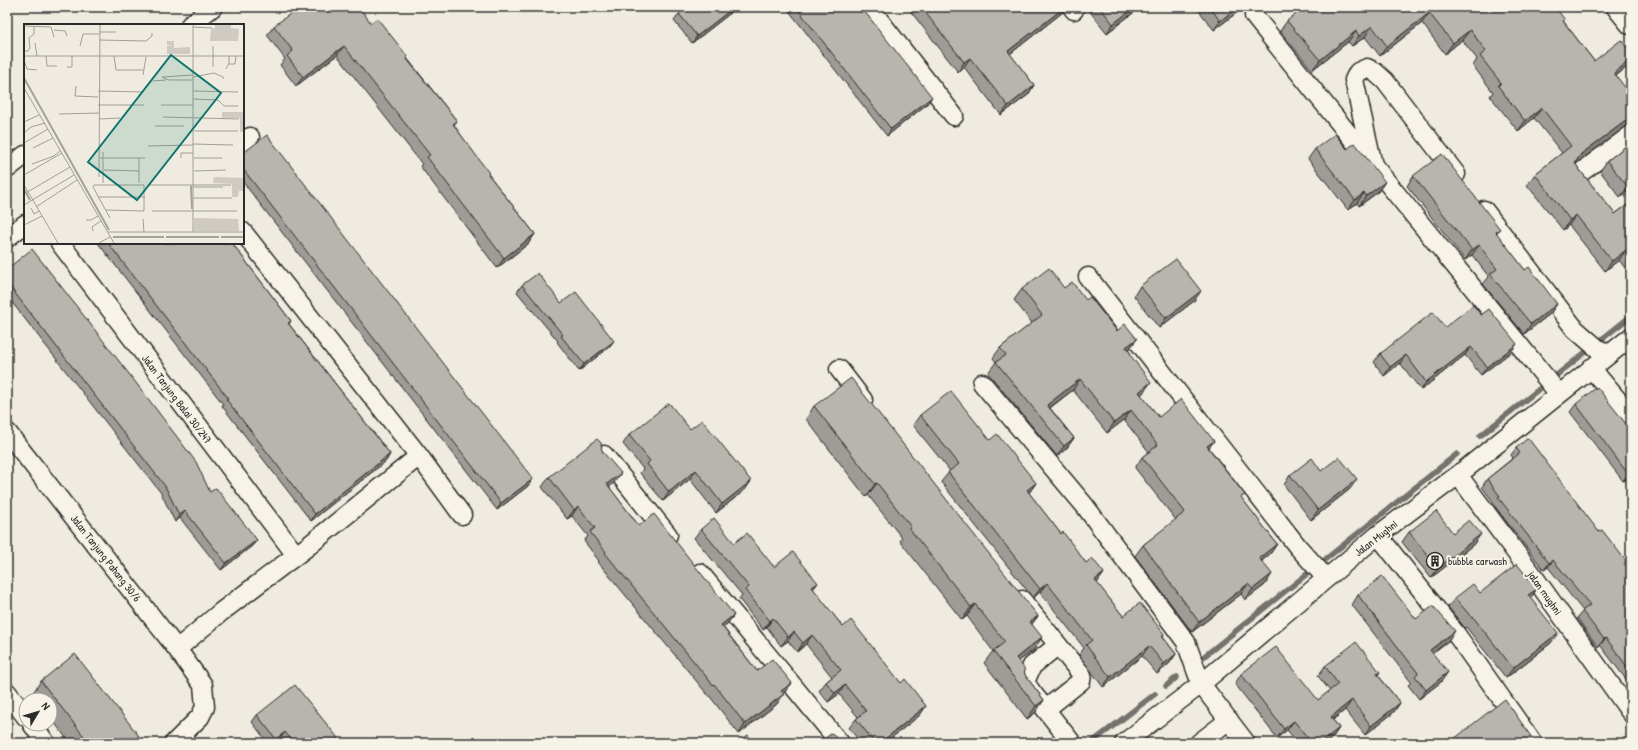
<svg xmlns="http://www.w3.org/2000/svg" width="1638" height="750" font-family="'Patrick Hand',sans-serif">
<rect width="100%" height="100%" fill="#efebe0"/>
<filter id="ink" filterUnits="userSpaceOnUse"><feTurbulence type="fractalNoise" baseFrequency=".025" numOctaves="2"/><feDisplacementMap in="SourceGraphic" scale="8" xChannelSelector="R" yChannelSelector="G"/><feConvolveMatrix kernelMatrix="1 2 1 2 8 2 1 2 1" color-interpolation-filters="sRGB"/></filter>
<g filter="url(#ink)">
<g fill="none" stroke-linecap="round" stroke-linejoin="round">
<path stroke="#74726e" stroke-width="5.5" d="M1480,436L1631,316
M1202,658L1457,454
M1166,686L1177,677
M1091,743L1155,694"/>
<g stroke="#2b2b2b" stroke-width="21">
<path id="street" d="M869,7L954,116
M1072,7L1074,10
M1254,16L1370,161
M190,25L213,7
M243,142L250,137
M7,169L25,155
M1580,173L1631,135
M1456,174L1385,81L1375,72L1367,68L1358,72L1354,80L1373,165L1559,394
M1484,210L1575,329L1598,349L1610,354
M243,232L419,456L462,515
M7,238L25,224
M60,243L296,555
M1088,277L1298,547L1326,578
M1591,368L1631,416
M839,369L863,400
M982,383L1085,506L1186,642L1201,684L1246,743
M7,432L177,649L203,685L205,707L200,717L174,743
M604,455L668,535
M1458,475L1532,574L1631,713
M1378,535L1456,634L1533,743
M700,573L840,743
M1022,600L1058,645
M177,649L221,612L307,547L419,456
M7,692L26,717
M1046,709L1081,681L1082,675L1058,645L1032,666L1025,682L1031,691L1072,743
M32,724L46,743
M1124,743L1201,684L1378,535L1458,475L1631,337
M1199,743L1229,720"/>
</g>
<g stroke="#2b2b2b" stroke-width="25">
<path id="secondary" d="M1618,7L1631,23"/>
</g>
<use href="#street" stroke="#f7f3e8" stroke-width="18"/>
<use href="#secondary" stroke="#f7f3e8" stroke-width="22"/>
</g>
<path fill="#9e9c96" stroke="#2b2b2b" d="M155,7H162L158,11Z
M786,7H861L927,104L887,136Z
M909,7H1067L1063,12L1010,54L1034,85L1028,95L1001,115L964,67L958,72L908,8Z
M1087,7H1141L1107,33L1087,8Z
M1196,7H1241L1239,11L1214,30Z
M1555,7L1564,22L1594,61L1631,53V62L1627,67L1616,76L1629,125L1625,127L1575,163L1579,169L1615,214L1631,202V276L1619,260L1605,271L1569,225L1563,230L1527,185L1535,174L1562,153L1534,118L1518,131L1490,96L1493,92L1473,66L1477,59L1462,40L1445,54L1422,23L1380,56L1365,37L1352,46L1348,42L1312,70L1280,31L1287,21Z
M733,8L728,15L692,43L674,21L679,14Z
M371,23L407,58L457,121L454,125L488,174L535,234L528,244L497,268L420,166L422,164L337,55L296,86L280,65L285,59L267,35L274,26Z
M1631,142V189L1620,197L1600,171L1607,161Z
M1315,149L1378,192L1359,206L1357,203L1348,210L1308,159Z
M243,153L528,486L497,510L243,182Z
M1413,176L1500,229L1496,233L1525,270L1557,304L1550,314L1524,334L1483,284L1489,277L1472,255L1465,260L1407,186Z
M98,243H232L291,321L289,324L390,454L386,461L311,521L222,406L223,404Z
M7,269L210,492L257,540L252,546L221,570L180,518L175,522L161,493L7,296Z
M522,285L561,303L609,347L579,371L557,342L558,341L517,292Z
M1140,286L1194,301L1159,328L1134,296Z
M1064,288L1086,300L1117,331L1137,339L1128,350L1131,354L1130,356L1143,393L1141,395L1159,417L1214,441L1208,448L1242,499L1277,544L1270,554L1262,561L1265,585L1245,600L1241,594L1192,632L1135,556L1143,545L1176,520L1135,468L1142,457L1149,452L1124,420L1107,433L1073,390L1050,408L1074,438L1066,449L1057,456L988,373L996,362L993,358L1000,348L1032,323L1014,300L1022,289Z
M1445,327L1511,352L1481,375L1465,355L1421,390L1400,363L1384,376L1374,362L1380,354Z
M1576,404L1630,429L1631,428V488L1625,480L1623,481L1570,412Z
M814,406L1038,616L1032,624L1034,650L1018,661L1025,675L1044,700L1035,713L1027,719L984,663L993,651L967,616L962,620L900,541L902,538L868,495L866,497L806,419Z
M920,415L990,440L1036,483L1029,493L1061,534L1086,563L1104,573L1097,583L1123,616L1164,634L1163,637L1176,654L1169,664L1157,674L1142,656L1103,687L1079,655L1084,648L1040,592L1033,598L941,482L950,471L913,425Z
M690,429L751,481L745,490L716,513L690,479L663,501L640,473L643,469L623,444L629,435Z
M1516,448L1599,532L1631,572V686L1600,645L1598,647L1577,618L1583,611L1548,567L1544,570L1493,504L1494,503L1482,487L1487,479L1513,458L1511,455Z
M602,451L614,483L609,487L639,526L734,615L727,624L723,627L757,671L792,683L785,692L783,694L777,704L739,734L708,694H707L598,562L599,561L584,541L588,536L572,516L567,519L542,487L549,477Z
M1321,471L1350,489L1311,520L1284,485L1290,475Z
M701,529L734,543L813,589L843,627L901,683L926,706L920,715L885,743H861L849,728L856,719L858,717L839,694L828,702L819,691L826,682L832,677L806,644L797,652L788,641L781,646L767,627L763,630L739,599L742,595L694,538Z
M1409,532L1453,533L1474,544L1431,578L1402,542Z
M1537,589L1530,598L1551,643L1506,678L1466,627L1465,628L1448,607L1455,598L1480,593Z
M1358,595L1416,619L1448,641L1432,653L1441,682L1419,699L1408,685L1411,682L1352,605Z
M1325,666L1380,672L1378,675L1400,703L1393,713L1365,735L1345,710L1333,720L1339,728L1333,737L1326,743H1298L1287,730L1277,738L1235,684L1241,674L1318,700L1330,691L1318,676Z
M41,681L139,736L134,743H70L50,717V700H36L32,694Z
M257,715L342,743H282L279,740L275,743H268L252,722Z"/>
<path fill="#817f7a" stroke="#2b2b2b" d="M1065,7H1067L1063,12L1001,61L1008,51Z
M1135,7H1141L1107,33L1113,24Z
M1238,7H1241L1239,11L1214,30L1220,21Z
M733,8L728,15L692,43L697,36Z
M1429,13L1422,23L1380,56L1387,46Z
M1372,26L1365,37L1352,46L1359,36Z
M1470,30L1462,40L1445,54L1453,43Z
M1356,31L1348,42L1312,70L1320,60Z
M344,46L337,55L296,86L303,77Z
M970,58L964,67L958,72L964,62Z
M1631,59V62L1627,67L1606,83L1614,73Z
M1034,85L1028,95L1001,115L1008,106Z
M932,97L927,104L887,136L891,129Z
M1542,108L1534,118L1518,131L1525,121Z
M1631,117V125H1629L1625,127L1574,165L1581,154Z
M1385,182L1378,192L1359,206L1366,196Z
M1631,184V189L1620,197L1628,187Z
M1364,193L1357,203L1348,210L1355,200Z
M1576,215L1569,225L1563,230L1570,220Z
M535,234L528,244L497,268L504,258Z
M1479,245L1472,255L1465,260L1472,250Z
M1626,250L1619,260L1605,271L1612,261Z
M1201,291L1194,301L1159,328L1166,318Z
M1557,304L1550,314L1524,334L1531,324Z
M1137,339L1129,349L1119,358L1126,347Z
M614,341L609,347L579,371L584,364Z
M1517,344L1511,352L1481,375L1487,367Z
M1471,347L1465,355L1421,390L1426,382Z
M1406,355L1400,363L1384,376L1390,367Z
M1080,379L1073,390L1040,415L1047,405Z
M1151,382L1143,393L1131,402L1139,392Z
M1131,410L1124,420L1107,433L1114,423Z
M1074,438L1066,449L1057,456L1064,446Z
M1214,441L1206,452L1207,446Z
M390,454L386,461L311,521L315,514Z
M696,470L690,479L663,501L669,492Z
M1630,472L1625,480L1623,481L1628,474Z
M621,473L614,483L600,494L607,484Z
M533,479L528,486L497,510L501,503Z
M1357,479L1350,489L1311,520L1318,510Z
M751,481L745,490L716,513L722,504Z
M877,483L868,495L866,497L875,484Z
M1036,483L1029,493L1027,490Z
M578,506L572,516L567,519L574,510Z
M185,511L180,518L175,522L179,515Z
M1481,534L1474,544L1431,578L1438,568Z
M257,540L252,546L221,570L226,563Z
M1277,544L1270,554L1252,568L1259,558Z
M1553,560L1548,567L1544,570L1549,563Z
M1104,573L1097,583L1095,580Z
M1272,574L1265,585L1245,600L1253,589Z
M818,583L811,592L812,587Z
M1047,583L1040,592L1033,598L1040,589Z
M1248,584L1241,594L1192,632L1199,622Z
M1537,589L1530,599L1528,595Z
M975,604L967,616L962,620L971,607Z
M734,615L727,624L714,634L721,625Z
M1038,616L1029,628L1030,622Z
M773,618L767,627L763,630L770,621Z
M1455,631L1448,641L1424,660L1430,650Z
M794,632L788,641L781,646L788,637Z
M1558,633L1551,643L1506,678L1513,668Z
M812,635L806,644L797,652L803,643Z
M1042,637L1034,650L1007,670L1016,658Z
M1606,638L1600,645L1598,647L1604,639Z
M1149,646L1142,656L1103,687L1110,677Z
M1176,654L1169,664L1157,674L1164,664Z
M1448,672L1441,682L1419,699L1426,690Z
M792,683L785,692L775,701L781,691Z
M845,685L839,694L828,702L835,693Z
M784,694L777,704L739,734L745,724Z
M1044,700L1035,713L1027,719L1036,706Z
M1352,700L1345,710L1324,726L1331,717Z
M1400,703L1393,713L1365,735L1371,726Z
M926,706L920,715L885,743H880Z
M1294,721L1287,730L1277,738L1284,729Z
M1339,728L1333,737L1326,743H1320Z
M285,732L279,740L275,743H273L276,739Z
M139,736L134,743H130Z"/>
<path fill="#b8b5ae" stroke="#2b2b2b" d="M299,7H359L371,23L377,18L408,57L406,58L457,121L453,124L489,173L488,174L535,234L504,258L427,157L430,155L344,46L303,77L287,56L293,51L274,26Z
M688,7H732L733,8L697,36L679,14Z
M796,7H861L932,97L891,129Z
M921,7H1065L1008,51L1034,85L1008,106L970,58L964,62Z
M1100,7H1135L1113,24Z
M1210,7H1238L1220,21Z
M1304,7H1555L1565,20L1563,21L1594,61L1621,40L1631,53V59L1614,73L1631,95V117L1581,154L1575,163L1579,169L1615,214L1631,202V256L1626,250L1612,261L1576,215L1570,220L1535,174L1571,146L1542,108L1525,121L1498,86L1501,83L1480,56L1486,51L1470,30L1453,43L1429,13L1387,46L1372,26L1359,36L1356,31L1320,60L1287,21Z
M1335,134L1347,149L1355,143L1385,182L1366,196L1364,193L1355,200L1315,149Z
M267,135L533,479L501,503L243,169V153Z
M1631,142V184L1628,187L1607,161Z
M1442,154L1500,229L1496,232L1525,270L1529,267L1557,304L1531,324L1490,274L1497,269L1479,245L1472,250L1413,176Z
M108,243H232L291,321L288,323L390,454L315,514L226,399L228,398Z
M32,249L143,392L196,462L210,492L216,488L257,540L226,563L185,511L179,515L165,486L7,283V269Z
M1176,259L1201,291L1166,318L1140,286Z
M1049,268L1064,288L1072,282L1086,300L1090,297L1117,331L1125,324L1137,339L1126,347L1131,354L1130,355L1151,382L1139,392L1159,417L1181,399L1214,441L1207,446L1245,495L1241,497L1277,544L1259,558L1272,574L1253,589L1248,584L1199,622L1143,545L1185,512L1142,457L1158,445L1131,410L1114,423L1080,379L1047,405L1074,438L1064,446L996,362L1006,355L1000,348L1042,315L1022,289Z
M538,273L561,303L576,292L614,341L584,364L561,336L563,335L522,285Z
M1473,305L1481,315L1489,309L1517,344L1487,367L1471,347L1426,382L1406,355L1390,367L1380,354L1433,312L1445,327Z
M851,378L1038,616L1030,622L1042,637L1016,658L1024,668L1025,675L1044,700L1036,706L993,651L1005,642L975,604L971,607L909,528L911,527L877,483L875,484L814,406Z
M1597,387L1630,429L1631,428V474L1630,472L1628,474L1576,404Z
M951,391L990,440L997,434L1036,483L1027,490L1061,534L1063,532L1086,563L1092,558L1104,573L1095,580L1123,616L1140,603L1164,634L1162,636L1176,654L1164,664L1149,646L1110,677L1086,645L1092,640L1047,583L1040,589L948,472L959,464L920,415Z
M669,403L690,429L702,420L751,481L722,504L696,470L669,492L647,464L650,461L629,435Z
M1528,438L1599,532L1602,530L1626,561L1624,563L1631,572V672L1606,638L1604,639L1582,611L1590,605L1553,560L1549,563L1498,497L1500,496L1487,479L1520,453L1516,448Z
M597,439L601,443L602,451L621,473L607,484L639,526L654,514L734,615L721,625L757,671L772,659L792,683L781,691L784,694L745,724L714,684L713,685L605,553L606,552L590,532L595,528L578,506L574,510L549,477Z
M1339,457L1357,479L1318,510L1290,475L1312,458L1321,471Z
M1436,511L1453,533L1469,520L1481,534L1438,568L1409,532Z
M714,518L734,543L747,533L774,567L793,552L818,583L812,587L843,627L851,620L901,683L905,679L926,706L880,743H875L856,719L866,711L845,685L835,693L826,682L841,670L812,635L803,643L794,632L788,637L773,618L770,621L745,590L749,587L701,529Z
M1517,564L1537,589L1528,595L1558,633L1513,668L1473,617L1472,618L1455,598L1473,584L1480,593Z
M1382,576L1416,619L1433,606L1455,631L1430,650L1448,672L1426,690L1415,676L1418,673L1358,595Z
M1356,642L1380,672L1377,674L1400,703L1371,726L1352,700L1331,717L1339,728L1320,743H1312L1294,721L1284,729L1241,674L1276,647L1318,700L1338,684L1325,666Z
M75,654L139,736L130,743H89L41,681Z
M295,685L342,743H294L285,732L276,739L257,715Z
M1505,699L1532,738L1539,743H1449Z
M832,733L840,743H819Z
M748,735L755,743H737Z"/>
</g>
<defs>
<g id="building-ring" transform="scale(0.9)"><circle r="9.5" fill="#f7f3e8" stroke="#2b2b2b" stroke-width="1.5"/><path d="M-4-6H4V6H1V3H-1V6H-4ZM-2.5-4.3h1.7v1.8h-1.7ZM.8-4.3h1.7v1.8H.8ZM-2.5-1h1.7V.8h-1.7ZM.8-1h1.7V.8H.8Z" fill="#2b2b2b"/></g>
</defs>
<g fill-rule="evenodd">
<use href="#building-ring" x="1435" y="561"/>
</g>
<g text-anchor="middle" dominant-baseline="central" stroke-width="4" stroke-linejoin="round" paint-order="stroke">
<g font-size="11" fill="#2b2b2b" stroke="#f7f3e8">
<text transform="translate(177 399) rotate(53)">Jalan Tanjung Balai 30/247</text>
<text transform="translate(1376 538) rotate(-38)">Jalan Mughni</text>
<text transform="translate(106 558) rotate(52)">Jalan Tanjung Pahang 30/6</text>
<text transform="translate(1545 593) rotate(55)">jalan mughni</text>
</g>
<g font-size="11" fill="#2b2b2b" stroke="#f7f3e8" text-anchor="start">
<text x="1448" y="561">bubble carwash</text>
</g>
</g>
<g transform="translate(24 24)">
<rect width="220" height="220" fill="#efebe0"/>
<path d="M191,1H207V4L215,5L214,17H186L187,5L191,4ZM143,17H150V24L166,23V30H143V22L149,21H143ZM198,88H220V108H216V94H198ZM190,153L220,154V167H215L214,173H208V160L189,159ZM170,194L214,195L215,207H170Z" fill="#cfcbc2"/>
<path fill="none" stroke="#a4a29a" stroke-width="2" d="M0,54L85,206M167,162L168,185M0,165L6,176M89,213H140M142,213H195M197,213H220"/>
<path fill="none" stroke="#a19e98" stroke-width="1" d="M169,1V208M0,2L27,3L30,13M169,3L188,4M30,6L41,7L43,12M76,8H92M76,16L122,17L128,12V9M11,19L13,32M56,22L59,10H76M189,22V43M0,25L3,28L6,24L5,14L10,10V2M0,32H220M22,32L23,42H33M90,32L92,46H119M0,36L3,45L13,46M205,40H211L212,32M43,43H48V32M202,45L205,39V32M119,51L122,33M169,51L138,53L145,56H169M169,53L190,49L199,53L200,55M129,57L142,56M52,62L51,72L74,73M0,64L90,219M74,67L119,68M169,67L214,68M169,75L194,76L200,82H214M74,81H120M137,81H169M35,90L75,89M139,93L215,95M75,95L96,94M0,98L15,91M131,102H160M170,107H214M0,109L7,103L21,99M0,119L24,105M169,120L209,121M124,122L169,121M9,124L29,114M79,128V159M75,134H121M115,134V159M157,134V129H169M170,134H198M8,140L30,132L36,127M80,146L115,147M170,147L202,146M0,151L38,129M75,153L76,1M0,161L34,219M124,161H207M169,163H199M0,170L46,143M74,173H121M169,174H208M0,181L50,151M12,183L53,156M7,184L10,190L15,187M82,186L120,187V161H70L69,163L86,194M128,187H213M119,195L120,208M62,196H67L74,192M0,201L18,192M69,207L68,203L77,197M84,208H220M75,219L86,213"/>
<path fill="#0f766e" fill-opacity="0.15" stroke="#0f766e" stroke-width="2" d="M147,31L197,69L113,176L64,138Z"/>
<rect width="220" height="220" fill="none" stroke="#2b2b2b" stroke-width="2"/>
</g>
<rect width="1638" height="750" fill="none" stroke="#f7f3e8" stroke-width="24"/>
<rect x="12" y="12" width="1614" height="726" fill="none" stroke="#2b2b2b" stroke-width="1.5" filter="url(#ink)"/>
<g transform="translate(38 712) rotate(52)"><circle r="19" fill="#f7f3e8" stroke="#a5a39c"/>
<path d="M0-3L7 15L0 10L-7 15Z" fill="#2b2b2b"/>
<text y="-6" font-size="11" font-weight="bold" text-anchor="middle" fill="#2b2b2b">N</text>
</g>
</svg>
